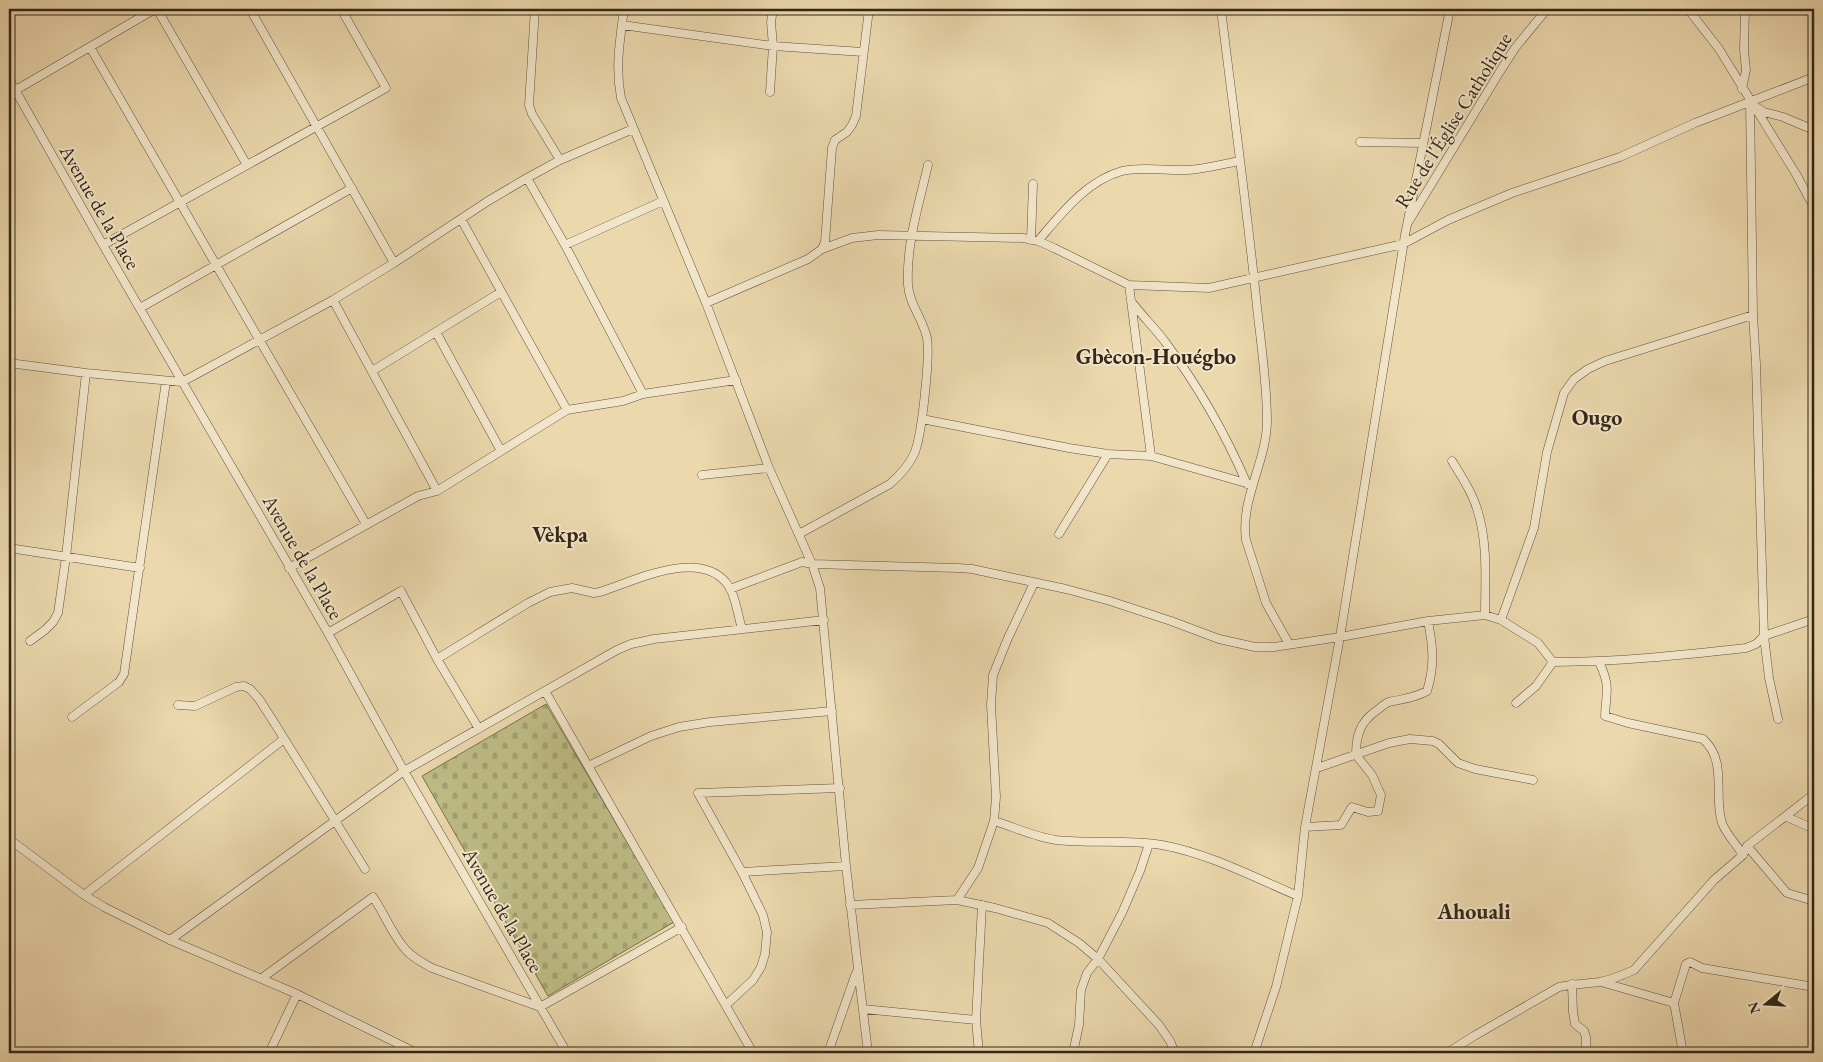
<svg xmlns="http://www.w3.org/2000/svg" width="1823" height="1062" font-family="'EB Garamond',serif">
<defs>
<pattern id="cemetery-stones" width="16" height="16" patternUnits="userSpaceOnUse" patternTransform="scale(1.25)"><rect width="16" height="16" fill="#bebc85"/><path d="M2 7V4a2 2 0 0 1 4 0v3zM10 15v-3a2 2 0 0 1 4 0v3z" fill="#a4a172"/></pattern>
</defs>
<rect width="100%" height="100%" fill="#ebd8ad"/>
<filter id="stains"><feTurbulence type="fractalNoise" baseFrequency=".004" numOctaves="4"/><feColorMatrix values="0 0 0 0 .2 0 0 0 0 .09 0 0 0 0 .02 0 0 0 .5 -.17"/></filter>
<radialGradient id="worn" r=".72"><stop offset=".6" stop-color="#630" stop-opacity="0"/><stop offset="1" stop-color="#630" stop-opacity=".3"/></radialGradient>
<path fill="url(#cemetery-stones)" stroke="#79714e" d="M546,704L674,922L548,996L422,776Z"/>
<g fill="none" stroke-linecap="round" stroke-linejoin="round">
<g stroke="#62523d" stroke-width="9">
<path id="minor" d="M157,9L247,165
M250,9L394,263
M535,9L529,105L532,114L560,160
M624,9C620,40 615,66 621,98L706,303L769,468L812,564L820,588L846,866L868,1053
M1221,9C1233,108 1247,207 1257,307C1261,344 1267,383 1267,421C1267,461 1240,499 1246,540L1266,603L1289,644
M1688,9L1719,49L1796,174L1814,207
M622,25L773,46L863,52
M90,47L366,524
M9,79L103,245L328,633L404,771L567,1053
M1742,89L1746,70L1744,50L1745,9
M770,92L773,46L771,22L773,9
M9,94L155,9
M1750,101L1753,315L1756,364L1764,636L1769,678L1778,719
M1756,107L1764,112L1783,117L1814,130
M1360,142L1423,143
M527,178L565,245L643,394
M461,219L567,410
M1409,221L1499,73L1515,48L1547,9
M1031,240L1033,184
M1038,241C1061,214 1086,181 1122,171C1143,166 1166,171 1187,170C1205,169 1222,164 1240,161
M103,245L386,88L341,9
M565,245L663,201
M822,249L852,238L878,235L1023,238L1038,241L1054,248L1129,285L1209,288L1403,244L1448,220L1512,193L1620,157L1695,123L1814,77
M1129,285L1151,456
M333,300L437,491
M1131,301C1142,316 1155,328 1166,343C1198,386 1226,435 1247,484
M706,303L808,259L822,249L825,242L832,148L835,140L847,132L852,125L856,116L869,9
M140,308L352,188
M436,332L501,451
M9,363L86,373L182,382L333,300L394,263L488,201L527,178L560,160L633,129
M372,371L501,292
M922,419L1069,448L1108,454L1151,456L1253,485
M1452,461C1462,477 1473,494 1478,512C1488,545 1485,581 1485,615
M702,475L769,468
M799,534L890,484C899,476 909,465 914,454C922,437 930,357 927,338C923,319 909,304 908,285C906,244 919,204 928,165
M1059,534L1108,454
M9,548L140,568
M289,568L418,496L437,491L567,410L623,401L643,394L736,380
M730,589L802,562L812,564L958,568L972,569L1066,589L1110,601L1171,621L1219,639L1255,647H1274L1340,637L1428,621L1485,615L1501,620L1538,643L1553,662L1536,686L1516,703
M1501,620L1534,528L1547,452L1564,393L1574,379L1588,369L1605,361L1753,315
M328,633L401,591L437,659L479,729
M30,641L45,630L53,622L58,613L66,557L86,373
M437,659L528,603L550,592L572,588L594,593L600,592C635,581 704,545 730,588C736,599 738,616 742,629
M1553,662C1618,662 1682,655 1746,648L1756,644L1764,636L1814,619
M1599,662C1611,687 1606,691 1605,716L1628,723L1703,739C1728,761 1713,796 1722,823C1726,834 1737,845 1743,855
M545,691L753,1053
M178,705L195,706L236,687L244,686L250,689L259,699L275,724L365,869
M72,717L119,682L124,674L166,381
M588,766L651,736L679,727L710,722L832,711
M1317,768L1389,743L1410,739L1433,741L1439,744L1458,763L1475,769L1533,780
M1787,817L1814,829
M994,821C1014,827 1035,837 1056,840C1091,844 1127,839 1162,845C1210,854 1253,877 1298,896
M1305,827L1341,825L1352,807L1368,812L1378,811L1381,795L1372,775L1356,755C1356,736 1360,722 1376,711C1380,708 1384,704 1389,702C1402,699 1415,698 1427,691C1435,665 1433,647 1428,621
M9,839L84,895L104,907L170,940L297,994L417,1053
M1747,846L1787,893L1814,901
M742,872L846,866
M84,895L284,739
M957,900L978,868L994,821L996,797L991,705L993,675L1008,638L1034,583
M850,905L957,900L995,908L1048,923L1079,943L1098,959L1159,1025L1170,1041L1175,1053
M170,940L404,771L617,650L631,644L654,639L824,620
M262,978L373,897C385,914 392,935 406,950C413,958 423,963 432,968L540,1007L682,927
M1601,982L1674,1003
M1572,984L1573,1012L1575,1024L1584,1031L1586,1037V1053
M726,1005L753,980L761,967L765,954L767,932L763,915L742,872L698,793L840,788
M863,1009L976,1020
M269,1053L297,994
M828,1053L856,973
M979,1053L976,1020L982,905
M1073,1053L1079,1025L1081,990L1087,973L1098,959L1122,913L1140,871L1149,844
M1254,1053L1276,987L1298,896L1305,827L1340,637L1405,235L1450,9
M1447,1053L1474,1036L1559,987C1572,984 1585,984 1599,982C1611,980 1623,975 1634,970L1714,880L1743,855L1747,846L1814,794
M1683,1053L1674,1003L1686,964L1690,962L1702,968L1814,987"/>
</g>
<use href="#minor" stroke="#f2e6ca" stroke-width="8"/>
</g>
<g text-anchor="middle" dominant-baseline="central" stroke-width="4" stroke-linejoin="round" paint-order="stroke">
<g font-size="20" fill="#342618" stroke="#f2e6ca">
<text transform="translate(1453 120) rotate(-58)">Rue de l'Église Catholique</text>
<text transform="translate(100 207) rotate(60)">Avenue de la Place</text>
<text transform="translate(303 557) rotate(60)">Avenue de la Place</text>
<text transform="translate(503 910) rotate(60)">Avenue de la Place</text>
</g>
<g font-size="22" font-weight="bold" fill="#342618" stroke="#f2e6ca">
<text x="1156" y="356">Gbècon-Houégbo</text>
<text x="1597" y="417">Ougo</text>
<text x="560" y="534">Vèkpa</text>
<text x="1474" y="911">Ahouali</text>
</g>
</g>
<rect width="1823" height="1062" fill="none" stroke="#ebd8ad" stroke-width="30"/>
<rect x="10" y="10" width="1803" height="1042" fill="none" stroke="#342618" stroke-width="2.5"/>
<rect x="15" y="15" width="1793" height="1032" fill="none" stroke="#342618"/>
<g transform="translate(1766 1004) rotate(252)" stroke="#f2e6ca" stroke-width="4" paint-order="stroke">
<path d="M0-4L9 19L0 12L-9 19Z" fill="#342618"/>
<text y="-8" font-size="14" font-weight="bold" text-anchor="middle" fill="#342618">N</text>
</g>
<rect width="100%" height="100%" filter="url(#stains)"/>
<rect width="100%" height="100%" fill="url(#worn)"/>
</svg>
